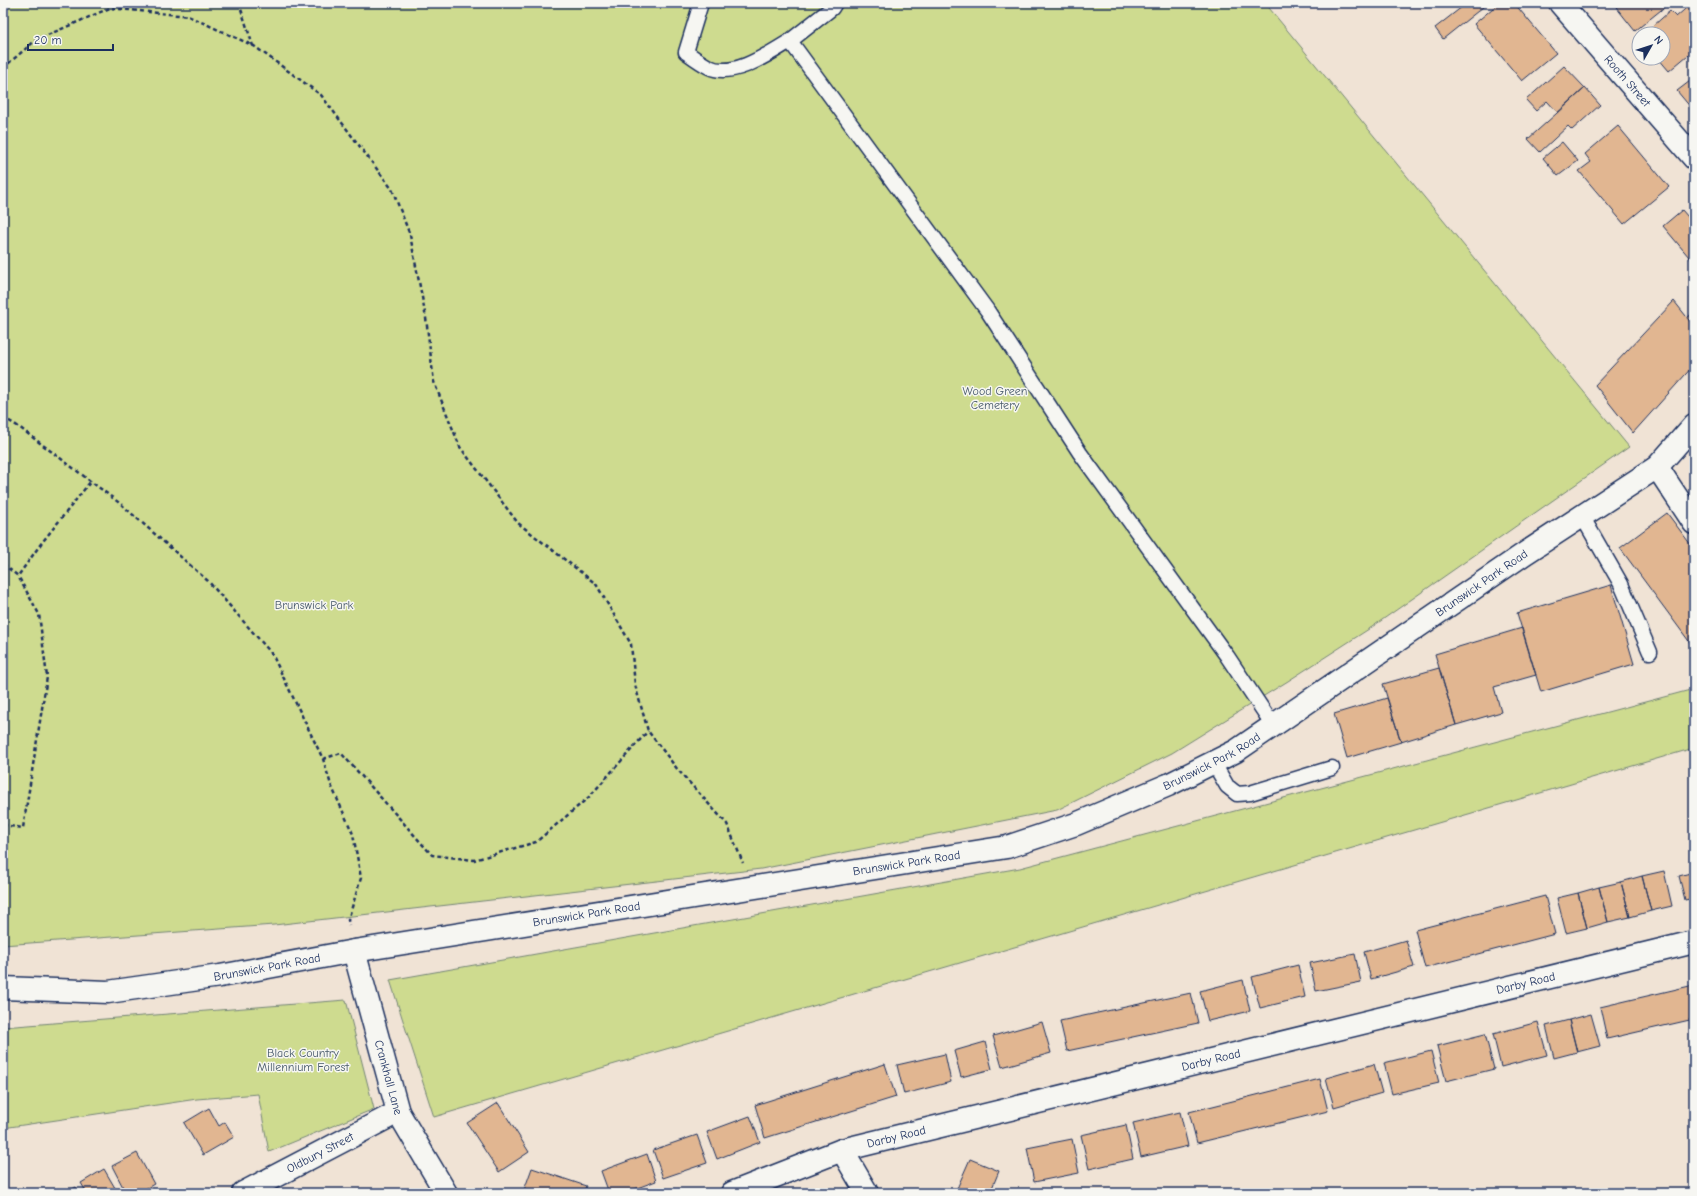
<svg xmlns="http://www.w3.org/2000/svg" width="1697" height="1196" font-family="'Comic Neue',sans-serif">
<rect width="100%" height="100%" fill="#f0e3d5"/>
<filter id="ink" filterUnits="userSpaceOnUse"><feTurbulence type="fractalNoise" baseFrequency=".025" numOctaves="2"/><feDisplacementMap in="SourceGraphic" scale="8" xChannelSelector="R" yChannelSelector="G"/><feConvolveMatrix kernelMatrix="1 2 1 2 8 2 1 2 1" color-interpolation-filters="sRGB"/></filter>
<g filter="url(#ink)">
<path fill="#cedb8f" stroke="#748576" d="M3,3H1265L1629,447L1372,627L1288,681L1172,753L1057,810L761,869L274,925L3,945Z
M1694,689V748L434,1117L390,980L1020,868Z
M346,1000L374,1109L269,1152L258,1094L197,1099L3,1128V1027Z"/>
<path fill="#e1b691" stroke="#1b2f5e" d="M1467,3H1488L1443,39L1435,28Z
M1499,3H1514L1556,53L1522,81L1474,24Z
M1620,3H1663L1666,6L1635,31L1616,7Z
M1692,3H1694V35L1690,39L1694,43V50L1669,71L1658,58H1663V34H1644L1670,11L1676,17Z
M1564,66L1585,88L1558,113L1547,101L1536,111L1526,100Z
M1694,78V107L1692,109L1677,91Z
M1585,88L1600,105L1572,130L1568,126L1540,152L1528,139Z
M1618,126L1669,187L1624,224L1579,171L1591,162L1585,154Z
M1562,142L1578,161L1558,176L1543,158Z
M1682,210L1694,224V263L1663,226Z
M1674,301L1694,326V365L1633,433L1595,385Z
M1694,312V326L1687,318Z
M1667,513L1694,549V648L1620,548Z
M1611,585L1634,664L1541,692L1517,613Z
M1522,628L1536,675L1494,687L1501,712L1456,725L1435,654Z
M1439,668L1456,725L1401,742L1383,684Z
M1387,698L1401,742L1347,758L1334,714Z
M1664,871L1672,906L1651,911L1642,876Z
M1694,872V898L1685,900L1679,876Z
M1642,876L1651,911L1630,917L1621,882Z
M1621,882L1630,917L1608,922L1599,887Z
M1599,887L1608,922L1587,928L1578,893Z
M1578,893L1587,928L1566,933L1557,898Z
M1545,896L1555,934L1425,968L1415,930Z
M1406,940L1414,967L1371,979L1364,952Z
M1355,954L1361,982L1316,991L1310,963Z
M1298,965L1305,997L1260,1008L1252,977Z
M1243,980L1250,1011L1208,1021L1200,991Z
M1694,985V1019L1607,1039L1600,1007Z
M1191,993L1198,1023L1067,1051L1060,1021Z
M1591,1014L1600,1046L1577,1052L1569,1020Z
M1569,1020L1577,1052L1554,1058L1546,1026Z
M1042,1022L1051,1053L1002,1067L993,1036Z
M1538,1022L1547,1055L1501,1067L1493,1034Z
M1485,1034L1494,1069L1446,1081L1437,1046Z
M985,1042L992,1069L961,1077L954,1051Z
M1431,1051L1439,1083L1392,1094L1384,1063Z
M945,1054L951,1082L904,1094L897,1065Z
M885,1064L896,1097L765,1138L755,1105Z
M1374,1064L1382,1093L1334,1107L1326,1078Z
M1320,1079L1328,1111L1197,1143L1189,1112Z
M498,1103L529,1152L499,1172L467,1123Z
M209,1108L219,1126L225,1122L234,1137L203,1155L184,1123Z
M1180,1112L1188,1146L1141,1157L1133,1123Z
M750,1116L760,1142L717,1159L707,1132Z
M1126,1125L1133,1159L1089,1169L1081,1135Z
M697,1135L707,1163L663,1178L653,1150Z
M1072,1139L1079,1173L1034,1182L1027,1148Z
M137,1153L154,1184L138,1193H126L112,1166Z
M647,1154L656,1181L624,1193H609L601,1171Z
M970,1159L999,1171L990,1193H955Z
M532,1168L586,1186L583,1193H523Z
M104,1169L118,1193H87L81,1183Z
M76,1187L79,1193H64Z"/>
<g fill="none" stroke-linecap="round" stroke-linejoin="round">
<g stroke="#1b2f5e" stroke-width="17">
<path id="service" d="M701,3L686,52C693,57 701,63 709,67C733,79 770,53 790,41
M835,3L832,8L790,41L987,310L1080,453L1227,656L1273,725
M1582,516L1621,584L1650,652
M1213,762L1227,786L1237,794L1250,793L1332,768"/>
</g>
<g stroke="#1b2f5e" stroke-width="25">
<g id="minor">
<path id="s1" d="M1560,3L1694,158"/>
<path d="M1657,467L1694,523"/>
<path id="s2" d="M3,988L108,992L220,976L354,951L1007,847L1076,824L1168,785L1236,751L1524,554L1657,467L1694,425"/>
<path d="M842,1150L867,1193"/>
<path id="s3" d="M243,1193L398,1112"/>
<path id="s4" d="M732,1193L842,1150L1694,942"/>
</g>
</g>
<g stroke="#1b2f5e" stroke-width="25">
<g id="tertiary">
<path id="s5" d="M354,951L398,1112L446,1193"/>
</g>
</g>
<path stroke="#1b2f5e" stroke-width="2.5" stroke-dasharray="4 3" stroke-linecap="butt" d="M239,3L253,46
M3,68L36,40L110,8L188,16L254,46L321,95L392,189L410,235L426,318L434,382L460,447L518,523L596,584L631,644L635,685L648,731L678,770L727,824L743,863
M3,417L19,427L122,505L208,581L272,654L323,759L331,785L353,834L361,878L348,920L349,925
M3,564L18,576L40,545L91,481
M323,759L341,753L432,855L474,860L536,842L589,797L648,731
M3,825L23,828L47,677L39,614L18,576"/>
<use href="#service" stroke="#f6f6f2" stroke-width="14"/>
<use href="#minor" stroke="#f6f6f2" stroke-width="22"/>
<use href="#tertiary" stroke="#f6f6f2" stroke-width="22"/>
</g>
</g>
<g text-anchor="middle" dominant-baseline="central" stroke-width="3" stroke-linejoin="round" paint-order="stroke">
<g font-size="12" fill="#1b2f5e" stroke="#f6f6f2">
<text stroke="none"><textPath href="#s1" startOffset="103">Rooth Street</textPath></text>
<text stroke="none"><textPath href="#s2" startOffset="1562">Brunswick Park Road</textPath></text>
<text stroke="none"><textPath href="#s2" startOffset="1238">Brunswick Park Road</textPath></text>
<text stroke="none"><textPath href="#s2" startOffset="914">Brunswick Park Road</textPath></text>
<text stroke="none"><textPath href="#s2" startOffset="590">Brunswick Park Road</textPath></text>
<text stroke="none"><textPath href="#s2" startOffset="266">Brunswick Park Road</textPath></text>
<text stroke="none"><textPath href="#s4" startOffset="822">Darby Road</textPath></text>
<text stroke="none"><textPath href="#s4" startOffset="498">Darby Road</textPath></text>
<text stroke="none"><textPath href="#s5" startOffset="131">Crankhall Lane</textPath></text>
<text stroke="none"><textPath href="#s4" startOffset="174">Darby Road</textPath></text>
<text stroke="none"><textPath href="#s3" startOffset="87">Oldbury Street</textPath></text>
</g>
<g font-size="12" fill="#485a6a" stroke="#f6f6f2">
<text x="995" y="391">Wood Green<tspan x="995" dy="14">Cemetery</tspan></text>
<text x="314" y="605">Brunswick Park</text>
<text x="303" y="1053">Black Country<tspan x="303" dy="14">Millennium Forest</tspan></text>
</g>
</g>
<rect width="1697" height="1196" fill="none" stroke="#f6f6f2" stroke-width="16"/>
<rect x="8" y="8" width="1681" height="1180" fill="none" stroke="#1b2f5e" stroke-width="1.5" filter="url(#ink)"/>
<g transform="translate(1651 46) rotate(51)"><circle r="19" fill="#f6f6f2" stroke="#9ea6b7"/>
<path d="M0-3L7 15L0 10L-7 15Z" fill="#1b2f5e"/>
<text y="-6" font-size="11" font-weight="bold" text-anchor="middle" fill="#1b2f5e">N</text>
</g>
<path d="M28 44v6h85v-6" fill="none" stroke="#1b2f5e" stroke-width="2"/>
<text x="34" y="44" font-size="12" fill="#1b2f5e" stroke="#f6f6f2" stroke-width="3" paint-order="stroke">20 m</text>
</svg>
